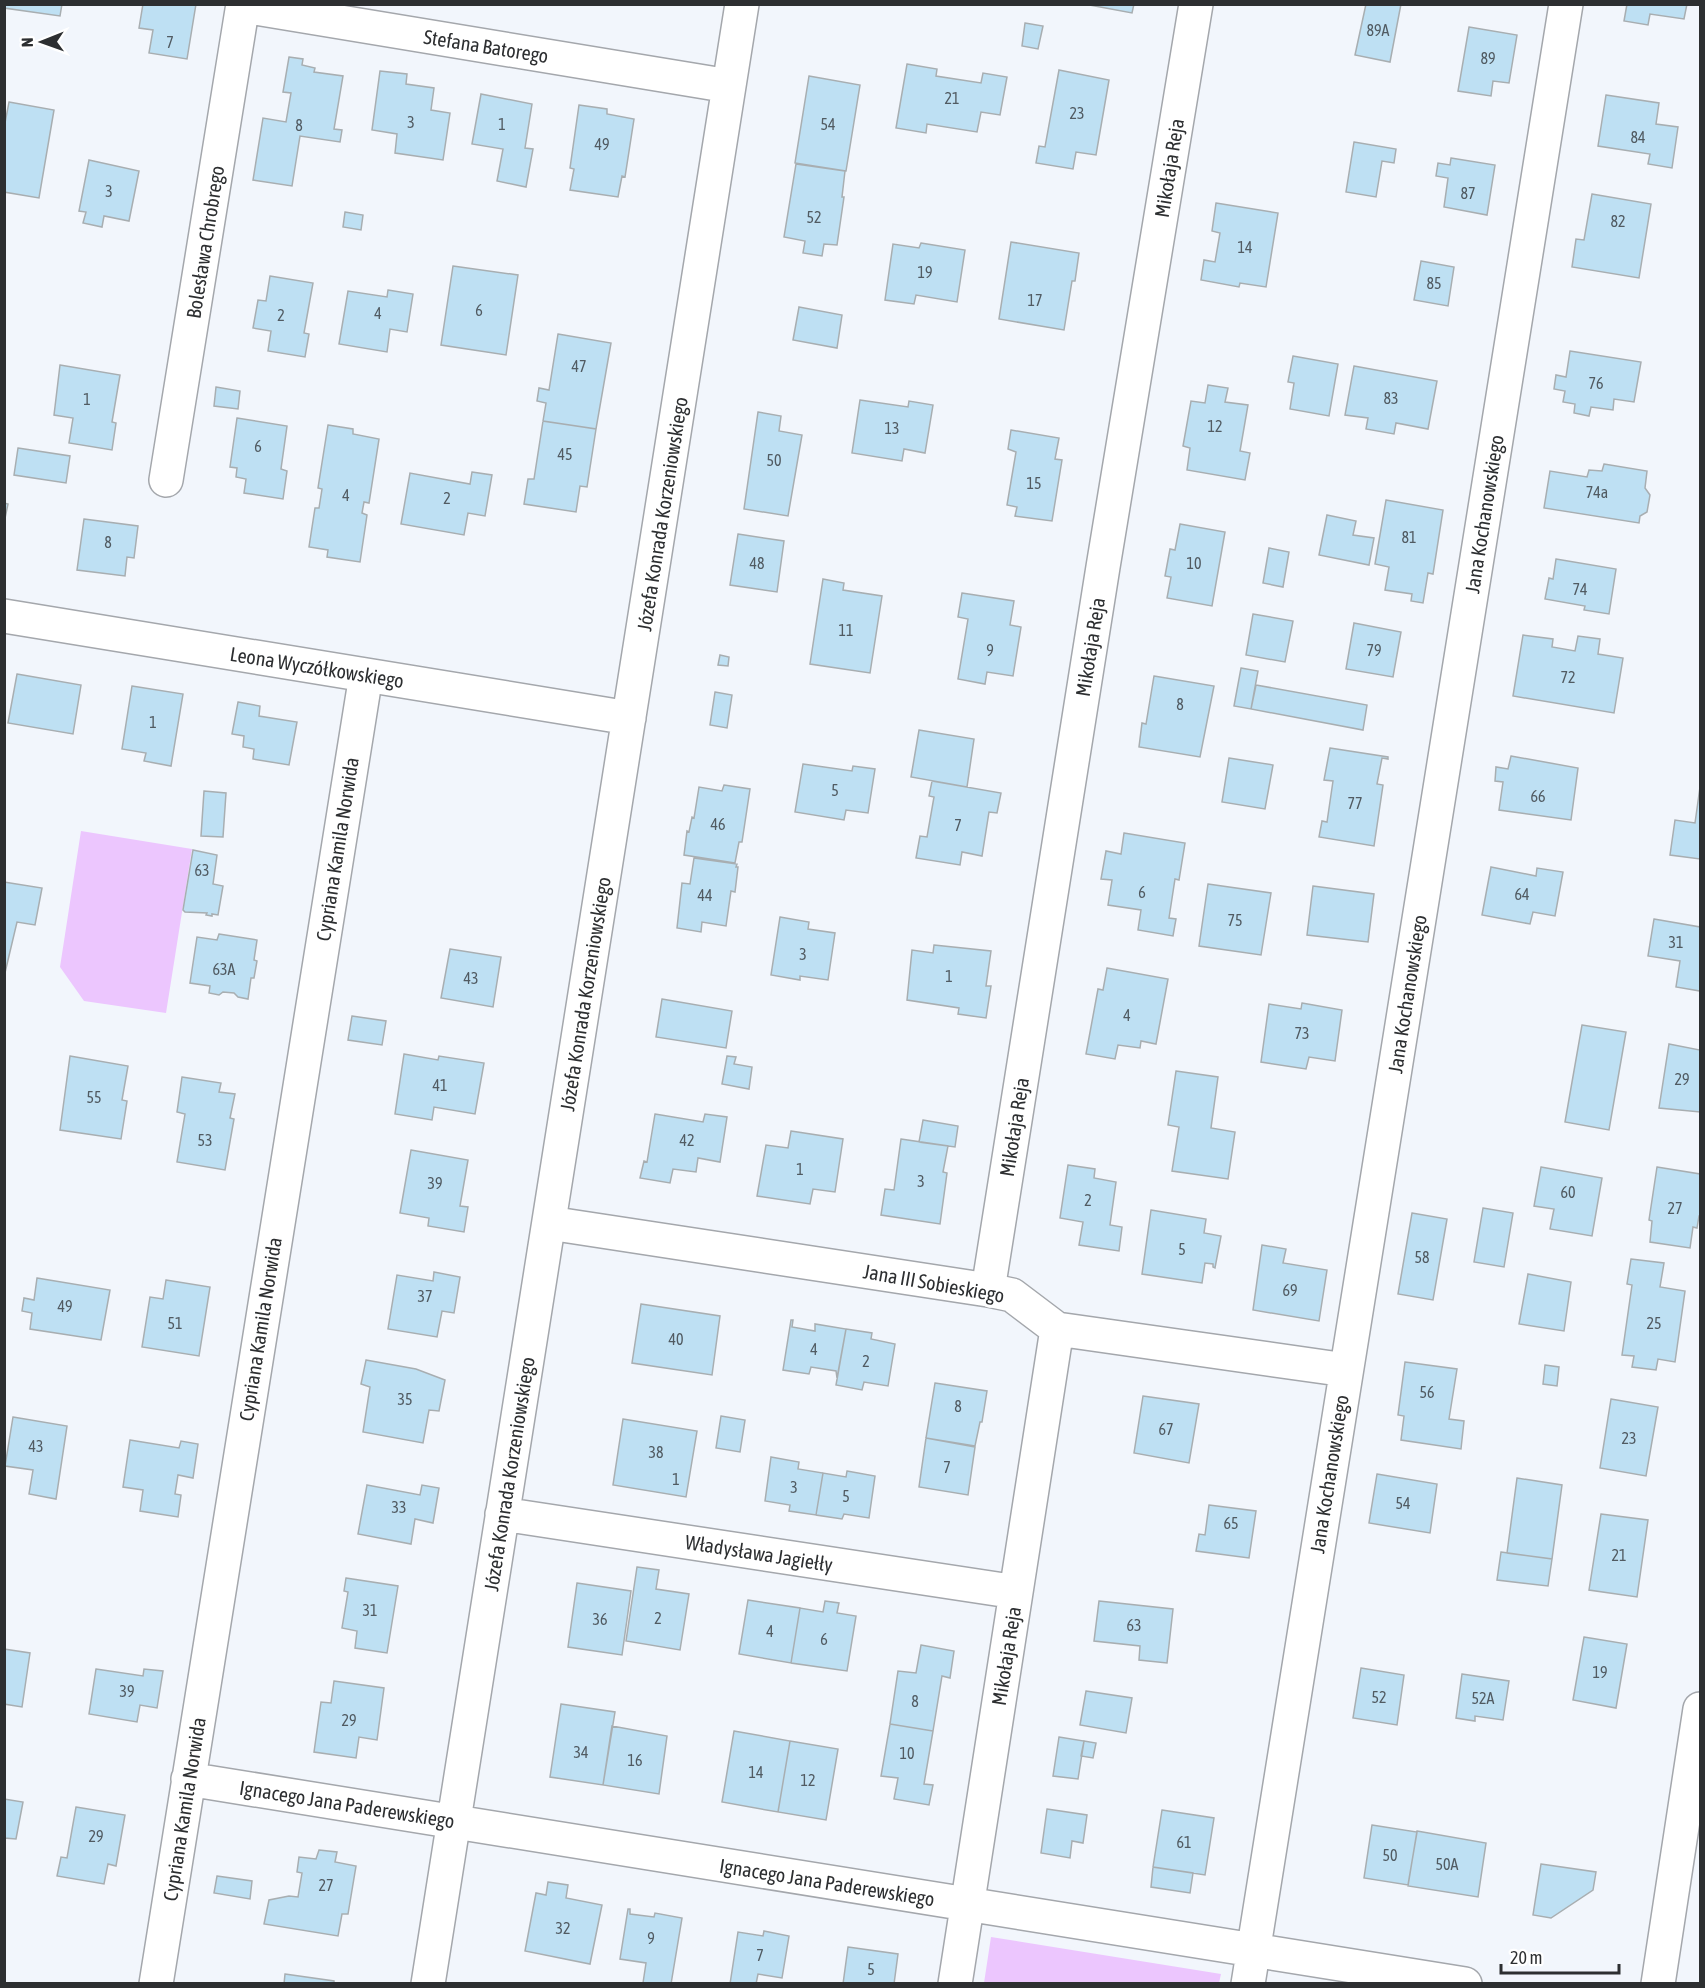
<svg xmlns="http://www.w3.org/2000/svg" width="1705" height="1988" font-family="'Asap Condensed',sans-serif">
<rect width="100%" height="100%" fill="#f2f6fc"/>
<path fill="#ecc6fe" d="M81,831L192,849L166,1013L84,1001L60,967Z
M991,1937L1221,1974L1219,1983H984Z"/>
<path fill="#bee0f3" stroke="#a8aeb1" stroke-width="1.5" d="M4,4H62L60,16L4,8Z
M143,4H196L187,59L149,53L153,30L139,28Z
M1084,4H1134L1132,13Z
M1366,4H1401L1390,62L1355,55Z
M1627,4H1687L1684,19L1650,14L1648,25L1624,21Z
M1025,23L1043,26L1038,49L1022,46Z
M1469,27L1517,35L1509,83L1493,81L1491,96L1458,91Z
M289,57L303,59L302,65L315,68L314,72L343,76L334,129L342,130L340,142L300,136L292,186L253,180L263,118L286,122L291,93L283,92Z
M907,64L937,69L936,76L981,83L983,73L1007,77L1000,115L981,112L977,132L927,124L926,133L896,128Z
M1059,70L1109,80L1096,155L1076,152L1073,169L1036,163L1039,146L1045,147Z
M380,71L407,74L406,84L434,88L431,110L450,113L443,160L395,153L397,134L372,130Z
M809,76L860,85L846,171L795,163Z
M481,94L532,104L525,148L533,149L526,187L497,181L503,149L472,144Z
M1606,95L1659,103L1656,124L1678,127L1672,168L1648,164L1650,154L1598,146Z
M9,102L54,110L39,198L4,192V128Z
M579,105L607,109V114L634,119L625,177L622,176L618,197L570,190L574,169L570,168Z
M1354,142L1396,149L1394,163L1382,161L1376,197L1346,192Z
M1451,158L1495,165L1487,215L1444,207L1448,178L1436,176L1438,163L1450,165Z
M89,160L139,171L129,221L104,216L102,227L83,223L86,212L79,211Z
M796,164L845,171L842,197H844L837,245L824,244L822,256L803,253L805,241L784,237Z
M1592,194L1651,204L1639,278L1572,267L1576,239L1584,240Z
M1216,203L1278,213L1266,287L1240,283L1239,287L1201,280L1204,260L1215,262L1220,233L1212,231Z
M345,212L363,215L361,230L343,227Z
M1011,242L1079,253L1075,281H1072L1064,330L999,319Z
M921,243L965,250L957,302L916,295L914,304L885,300L893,244L919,248Z
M1421,261L1454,267L1448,306L1414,300Z
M453,266L518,275L506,355L441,345Z
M270,276L313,283L304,333L309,334L305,357L268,351L271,331L253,328L258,300L266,301Z
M388,290L413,294L407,332L390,329L387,352L339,344L348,291L387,297Z
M799,307L842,315L837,348L793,340Z
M558,334L611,343L596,429L543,421L546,403L537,401L539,388L549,390Z
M1570,351L1641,362L1634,402L1614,399L1613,410L1591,407L1589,416L1574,413L1575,404L1563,402L1565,391L1554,389L1556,375L1566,377Z
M1293,356L1338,364L1329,416L1290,409L1294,383L1288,382Z
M60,365L120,375L112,422L116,423L112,450L69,443L73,418L54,415Z
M1354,366L1437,381L1428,429L1396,423L1394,434L1366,429L1368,418L1345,415Z
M1208,385L1228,388L1225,402L1248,405L1240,451L1250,453L1245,480L1187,470L1190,448L1183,446L1191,401L1205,403Z
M216,387L240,391L238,409L214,406Z
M860,400L908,407L909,401L933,405L925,453L904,449L902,461L852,453Z
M758,412L781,416L779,431L802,435L788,516L744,509Z
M237,418L287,426L281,469L287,471L283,499L244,493L246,479L236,477L237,468L230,467Z
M543,421L596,429L587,487L580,486L576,512L524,504L528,479H534Z
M328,425L353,429V434L379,439L369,503L364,502L362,513L367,515L360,562L327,557L328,550L309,547L315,508H319L322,489L318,488Z
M1011,430L1059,438L1055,459L1062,460L1052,521L1015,516L1017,507L1007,505L1016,452L1008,449Z
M18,448L70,456L66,483L14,475Z
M1604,464L1647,471L1645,488L1650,495L1647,512L1640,516L1639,523L1544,508L1550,471L1587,477L1589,470L1602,471Z
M472,472L492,475L485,516L468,513L464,535L401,524L410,473L470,484Z
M1386,500L1443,510L1433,574L1428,573L1423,603L1411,601L1412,594L1385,590L1389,567L1375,564Z
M4,503L8,504L4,523Z
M1327,515L1356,521L1353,535L1374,538L1369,565L1319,555Z
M84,519L138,526L134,558L127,557L125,576L77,570Z
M1180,524L1225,532L1212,606L1167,598L1171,577L1165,576L1170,549L1175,550Z
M738,534L784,541L777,592L730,585Z
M1269,548L1289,552L1283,587L1263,583Z
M1556,559L1616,569L1609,614L1584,610L1585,606L1545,599L1549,578L1553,579Z
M823,579L844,583L843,590L882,596L870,673L810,664Z
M962,593L1014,601L1010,625L1021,627L1013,676L987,672L985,684L958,679L968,619L958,617Z
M1253,614L1293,621L1285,662L1246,655Z
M1354,623L1401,632L1393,677L1346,669Z
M1523,635L1553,639L1552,647L1575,651L1578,636L1600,639L1598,654L1623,658L1614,713L1513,696Z
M720,655L729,657L728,666L718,665Z
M1241,668L1258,671L1251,709L1234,706Z
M17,674L81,685L73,734L8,723Z
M1154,676L1214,686L1200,757L1139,747L1142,723L1146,724Z
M1256,685L1367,705L1363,730L1251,709Z
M132,686L183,694L171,766L144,761L146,753L122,749Z
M715,692L732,695L727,728L710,725Z
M238,702L260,706L259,716L297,722L289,765L253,759L254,749L243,747L244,736L232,734Z
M919,730L974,739L967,787L911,777Z
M1330,748L1388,757V759L1382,758L1377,784L1383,785L1374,846L1319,837L1322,821L1327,822L1333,781L1324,780Z
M1511,756L1578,768L1571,820L1499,810L1503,782L1495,781L1496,767L1508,769Z
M1229,758L1273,765L1265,809L1222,802Z
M803,764L852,771L853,766L875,769L868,813L846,810L844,820L795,812Z
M932,781L1001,793L997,813L989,812L982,856L962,852L960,865L916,858L920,836L927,837L934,797L929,796Z
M724,785L750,789L742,842H739L735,863L684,855L687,831L689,832L692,817L694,818L699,787L722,791Z
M1700,787V859L1670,855L1675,820L1695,823Z
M204,791L226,793L223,837L201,836Z
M1124,833L1185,843L1179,880L1175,879L1169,918L1176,919L1173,936L1138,930L1141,910L1108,905L1112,880L1101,879L1106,851L1121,854Z
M193,850L217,855L213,884L223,886L218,915L212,914V916L206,915L207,913L185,912L183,910Z
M694,858L737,864L736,867H738L735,892L731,891L726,926L702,922L701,932L677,928L682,883L690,884Z
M1491,867L1536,876L1537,868L1563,872L1555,916L1533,912L1530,924L1482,915Z
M4,882L42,888L35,925L17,922L4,977Z
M1208,884L1271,893L1261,955L1199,946Z
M1313,886L1374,894L1368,942L1307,935Z
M780,917L809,922L808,929L835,933L828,980L800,976V980L771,975Z
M1654,919L1700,927V991L1676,987L1680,961L1648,956Z
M219,934L257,940L254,960L257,961L254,978H251L248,999L238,997L234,993L223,992L219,995L209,993L210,986L190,983L197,937L217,940Z
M934,945L991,951L986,986H991L986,1018L958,1014L959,1008L907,1000L912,950L933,953Z
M450,949L501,957L493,1007L441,998Z
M1107,968L1168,979L1156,1044L1141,1041L1140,1048L1118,1045L1115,1059L1086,1054L1098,989L1103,990Z
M662,999L732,1011L726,1048L656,1037Z
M1302,1003L1342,1010L1335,1061L1309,1057L1306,1069L1261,1062L1269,1004L1301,1009Z
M352,1016L386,1021L382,1045L348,1040Z
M1582,1025L1626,1032L1609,1130L1565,1122Z
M1669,1044L1700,1050V1112L1659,1108Z
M404,1054L438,1060L439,1056L484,1063L475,1114L434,1107L432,1120L395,1114Z
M70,1056L128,1066L122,1100L127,1101L121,1139L60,1130Z
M727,1056L736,1057L734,1064L752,1067L749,1089L722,1084Z
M1176,1071L1218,1077L1211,1128L1235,1132L1228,1179L1172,1171L1179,1127L1168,1125Z
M182,1077L221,1083L219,1092L235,1094L230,1118L234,1119L225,1170L177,1162L185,1114L177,1112Z
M655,1114L703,1122L705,1114L727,1117L720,1162L698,1158L696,1172L673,1169L670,1183L640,1178L644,1161L647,1162Z
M923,1120L958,1126L955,1147L919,1142Z
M791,1131L843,1139L835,1192L813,1189L810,1204L757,1196L766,1145L788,1148Z
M901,1139L948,1146L943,1172L947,1173L940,1224L881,1215L885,1189L894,1190Z
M411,1150L468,1160L460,1206L468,1207L464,1232L428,1226L429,1218L400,1213Z
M1068,1165L1095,1169L1094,1178L1116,1182L1110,1225L1122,1227L1119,1251L1079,1245L1083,1222L1060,1218Z
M1541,1167L1602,1178L1592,1236L1550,1229L1554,1209L1534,1206Z
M1657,1167L1700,1174V1216H1699L1697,1228L1693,1227L1690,1248L1650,1242L1652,1221L1649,1220Z
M1483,1208L1513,1213L1504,1267L1474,1262Z
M1151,1210L1206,1219L1204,1233L1221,1236L1215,1268L1213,1267V1264L1205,1263L1202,1283L1142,1274Z
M1412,1213L1447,1219L1433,1300L1398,1294Z
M1262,1245L1286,1249L1283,1263L1327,1270L1319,1321L1253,1310Z
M1631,1259L1664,1263L1660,1287L1685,1291L1675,1362L1658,1359L1656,1370L1632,1367L1634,1356L1622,1355L1632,1285L1627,1284Z
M434,1272L460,1277L454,1313L442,1311L437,1337L388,1329L397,1275L433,1281Z
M1528,1274L1571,1282L1564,1331L1519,1324Z
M37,1278L110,1290L101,1340L30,1329L32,1313L22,1311L24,1298L34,1300Z
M166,1280L210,1287L199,1356L142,1347L150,1297L163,1299Z
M641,1304L720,1316L712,1375L632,1363Z
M791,1320H793L792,1327L815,1331V1324L846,1329L837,1378L836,1371L811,1367L809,1374L783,1370Z
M846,1329L872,1333L871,1339L895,1344L888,1386L864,1382L862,1390L836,1385Z
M366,1360L416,1369L445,1380L439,1411L429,1410L423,1443L363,1432L370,1387L361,1384Z
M1405,1362L1457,1369L1449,1419L1464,1421L1461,1449L1401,1440L1404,1416L1398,1415Z
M1545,1365L1559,1367L1557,1386L1543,1384Z
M935,1383L987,1391L982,1422H980L975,1446L926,1438Z
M1143,1396L1199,1404L1189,1463L1134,1453Z
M1611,1399L1658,1407L1646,1476L1600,1468Z
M721,1416L745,1420L740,1452L716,1448Z
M13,1417L67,1426L56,1499L29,1494L33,1470L5,1466Z
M623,1419L697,1431L686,1497L613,1485Z
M926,1438L975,1447L968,1495L919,1487Z
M130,1440L179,1448L181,1441L198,1444L193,1478L178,1475L175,1494L181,1495L178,1517L140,1511L143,1490L123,1487Z
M771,1457L799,1462L798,1469L823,1473L816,1515L789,1511L790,1505L765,1501Z
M847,1471L875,1476L869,1518L844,1514L842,1519L816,1515L823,1473L846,1477Z
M1377,1474L1437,1484L1430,1533L1369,1523Z
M1517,1478L1562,1485L1552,1559L1507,1553Z
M367,1485L420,1495L422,1485L439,1488L433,1523L415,1519L411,1544L358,1534Z
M1209,1505L1256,1511L1249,1558L1196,1551L1199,1534L1205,1535Z
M1601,1514L1648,1520L1637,1597L1589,1590Z
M1501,1552L1552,1559L1548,1586L1497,1580Z
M637,1567L659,1570L656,1589L689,1594L680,1650L626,1641Z
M346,1578L398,1586L387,1653L355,1648L357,1631L342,1628L348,1592L344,1591Z
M577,1583L631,1591L622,1655L568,1647Z
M748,1600L800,1608L791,1663L739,1654Z
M825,1601L839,1603L837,1613L856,1616L847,1671L791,1663L800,1608L823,1612Z
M1099,1601L1173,1609L1167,1663L1139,1660L1140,1646L1094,1641Z
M1584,1637L1627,1644L1616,1708L1573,1700Z
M921,1645L954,1651L950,1678L942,1676L933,1731L890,1724L898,1671L916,1673Z
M4,1649L30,1653L22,1707L4,1704Z
M1361,1668L1404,1675L1397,1725L1353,1718Z
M96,1669L143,1676L144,1669L163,1671L157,1708L140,1705L137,1722L89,1714Z
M1462,1674L1509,1681L1503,1720L1475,1716V1721L1456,1718Z
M334,1681L384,1688L377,1740L359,1737L356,1758L314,1752L321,1702L331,1703Z
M1086,1691L1132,1698L1126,1733L1080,1725Z
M561,1704L615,1712L603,1785L550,1777Z
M890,1724L933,1731L924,1784L933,1785L929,1805L894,1799L898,1778L881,1776Z
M612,1726L667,1736L659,1794L603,1785Z
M734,1731L790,1741L778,1812L722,1802Z
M1059,1737L1084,1741L1078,1779L1053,1776Z
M790,1741L838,1749L826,1820L778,1812Z
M1084,1741L1096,1743L1093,1758L1081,1756Z
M4,1799L23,1802L16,1839L4,1838Z
M76,1807L125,1815L116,1866L108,1864L104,1884L57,1876L61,1857L67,1858Z
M1047,1809L1087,1815L1083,1843L1072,1841L1070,1858L1041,1853Z
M1162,1810L1214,1818L1205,1875L1153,1867Z
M1372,1825L1417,1832L1408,1885L1364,1878Z
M1417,1831L1486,1843L1478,1897L1408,1886Z
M319,1850L337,1852L335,1862L356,1866L348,1914H342L338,1936L264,1924L269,1900L289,1896L298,1897L302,1873L297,1872L299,1857L316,1859Z
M1541,1864L1596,1872L1593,1890L1551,1918L1533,1915Z
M1153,1867L1193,1873L1190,1893L1151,1887Z
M217,1876L252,1881L250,1899L214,1893Z
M548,1882L568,1885L566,1898L602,1905L590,1964L525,1951L536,1893L546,1895Z
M628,1909H630V1914L654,1917L655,1913L682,1918L671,1984L643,1983L646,1963L620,1959Z
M764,1931L789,1936L782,1978L758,1974L756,1984H730L738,1932L763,1936Z
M848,1947L898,1954L894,1984H843Z
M285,1974L334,1981V1984H284Z"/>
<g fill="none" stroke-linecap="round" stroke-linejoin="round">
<g stroke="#a4a7ac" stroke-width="36">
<path id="minor" d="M243,6L729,86
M166,480L243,4
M4,616L629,718
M549,1223L988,1290L1012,1295L1057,1329L1346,1370
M988,1290L1103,567L1196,4
M502,1514L1016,1592
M188,1779L1465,1984
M156,1984L366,675
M428,1984L742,4
M955,1984L1057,1329
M1248,1984L1566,4
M1658,1984L1700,1709"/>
</g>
<use href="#minor" stroke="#fff" stroke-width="33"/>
</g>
<g text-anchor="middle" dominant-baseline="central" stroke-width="6" stroke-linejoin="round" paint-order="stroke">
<g font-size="16" fill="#515b62">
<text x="1378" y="30">89A</text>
<text x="170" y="42">7</text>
<text x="1488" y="58">89</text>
<text x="952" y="98">21</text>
<text x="1077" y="113">23</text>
<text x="411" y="122">3</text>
<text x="502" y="124">1</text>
<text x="828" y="124">54</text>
<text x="299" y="125">8</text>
<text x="1638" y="137">84</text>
<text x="602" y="144">49</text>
<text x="109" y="191">3</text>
<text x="1468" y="193">87</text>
<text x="814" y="217">52</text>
<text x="1618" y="221">82</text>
<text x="1245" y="247">14</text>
<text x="925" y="272">19</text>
<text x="1434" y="283">85</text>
<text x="1035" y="300">17</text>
<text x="479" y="310">6</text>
<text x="378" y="313">4</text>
<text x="281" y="315">2</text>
<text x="579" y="366">47</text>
<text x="1596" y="383">76</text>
<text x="1391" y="398">83</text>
<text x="87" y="399">1</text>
<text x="1215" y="426">12</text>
<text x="892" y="428">13</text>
<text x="258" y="446">6</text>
<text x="565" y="454">45</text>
<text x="774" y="460">50</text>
<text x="1034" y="483">15</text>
<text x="1597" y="492">74a</text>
<text x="346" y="495">4</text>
<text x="447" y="498">2</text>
<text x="1409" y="537">81</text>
<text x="108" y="542">8</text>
<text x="757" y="563">48</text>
<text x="1194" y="563">10</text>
<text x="1580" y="589">74</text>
<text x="846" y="630">11</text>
<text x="990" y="650">9</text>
<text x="1374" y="650">79</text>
<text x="1568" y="677">72</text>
<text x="1180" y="704">8</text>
<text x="153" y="722">1</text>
<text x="835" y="790">5</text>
<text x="1538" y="796">66</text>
<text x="1355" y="803">77</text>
<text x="718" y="824">46</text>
<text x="958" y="825">7</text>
<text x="202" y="870">63</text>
<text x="1142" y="892">6</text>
<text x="1522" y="894">64</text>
<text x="705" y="895">44</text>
<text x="1235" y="920">75</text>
<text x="1676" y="942">31</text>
<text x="803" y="954">3</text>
<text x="224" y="969">63A</text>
<text x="949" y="976">1</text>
<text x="471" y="978">43</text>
<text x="1127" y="1015">4</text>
<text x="1302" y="1033">73</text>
<text x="1682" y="1079">29</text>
<text x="440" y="1085">41</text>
<text x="94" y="1097">55</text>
<text x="205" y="1140">53</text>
<text x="687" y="1140">42</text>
<text x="800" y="1169">1</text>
<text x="921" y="1181">3</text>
<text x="435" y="1183">39</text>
<text x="1568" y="1192">60</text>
<text x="1088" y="1200">2</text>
<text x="1675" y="1208">27</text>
<text x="1182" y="1249">5</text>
<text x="1422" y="1257">58</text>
<text x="1290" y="1290">69</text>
<text x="425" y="1296">37</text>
<text x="65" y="1306">49</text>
<text x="175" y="1323">51</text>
<text x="1654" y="1323">25</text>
<text x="676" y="1339">40</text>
<text x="814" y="1349">4</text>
<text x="866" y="1361">2</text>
<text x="1427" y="1392">56</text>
<text x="405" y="1399">35</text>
<text x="958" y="1406">8</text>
<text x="1166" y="1429">67</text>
<text x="1629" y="1438">23</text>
<text x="36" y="1446">43</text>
<text x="656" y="1452">38</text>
<text x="947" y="1467">7</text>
<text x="676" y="1479">1</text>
<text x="794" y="1487">3</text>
<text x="846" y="1496">5</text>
<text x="1403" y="1503">54</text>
<text x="399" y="1507">33</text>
<text x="1231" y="1523">65</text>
<text x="1619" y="1555">21</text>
<text x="370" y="1610">31</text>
<text x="658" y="1618">2</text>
<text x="600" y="1619">36</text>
<text x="1134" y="1625">63</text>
<text x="770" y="1631">4</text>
<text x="824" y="1639">6</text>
<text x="1600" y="1672">19</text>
<text x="127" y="1691">39</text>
<text x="1379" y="1697">52</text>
<text x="1483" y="1698">52A</text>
<text x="915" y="1701">8</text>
<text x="349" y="1720">29</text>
<text x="581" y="1752">34</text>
<text x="907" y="1753">10</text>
<text x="635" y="1760">16</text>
<text x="756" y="1772">14</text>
<text x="808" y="1780">12</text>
<text x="96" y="1836">29</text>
<text x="1184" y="1842">61</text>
<text x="1390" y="1855">50</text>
<text x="1447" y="1864">50A</text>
<text x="326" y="1885">27</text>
<text x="563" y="1928">32</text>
<text x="651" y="1938">9</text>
<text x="760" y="1955">7</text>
<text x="871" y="1969">5</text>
</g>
<g font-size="20" fill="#2d2f31" stroke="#fff">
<text transform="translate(486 46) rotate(9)">Stefana Batorego</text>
<text transform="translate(1169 168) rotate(-81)">Mikołaja Reja</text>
<text transform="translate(205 242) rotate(-81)">Bolesława Chrobrego</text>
<text transform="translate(662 514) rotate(-81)">Józefa Konrada Korzeniowskiego</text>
<text transform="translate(1484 514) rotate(-81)">Jana Kochanowskiego</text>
<text transform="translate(1090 647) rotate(-81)">Mikołaja Reja</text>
<text transform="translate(317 667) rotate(9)">Leona Wyczółkowskiego</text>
<text transform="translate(337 849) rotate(-81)">Cypriana Kamila Norwida</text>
<text transform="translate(585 994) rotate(-81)">Józefa Konrada Korzeniowskiego</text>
<text transform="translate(1407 994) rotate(-81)">Jana Kochanowskiego</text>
<text transform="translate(1014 1127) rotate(-81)">Mikołaja Reja</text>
<text transform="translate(934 1283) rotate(10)">Jana III Sobieskiego</text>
<text transform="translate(260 1329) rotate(-81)">Cypriana Kamila Norwida</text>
<text transform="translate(509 1474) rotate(-81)">Józefa Konrada Korzeniowskiego</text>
<text transform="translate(1329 1474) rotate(-81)">Jana Kochanowskiego</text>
<text transform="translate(759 1553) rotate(9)">Władysława Jagiełły</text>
<text transform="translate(1006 1656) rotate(-81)">Mikołaja Reja</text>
<text transform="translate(347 1804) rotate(9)">Ignacego Jana Paderewskiego</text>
<text transform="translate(184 1809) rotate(-81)">Cypriana Kamila Norwida</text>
<text transform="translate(827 1882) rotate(9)">Ignacego Jana Paderewskiego</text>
</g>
</g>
<rect width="1705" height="1988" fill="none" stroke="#2d2f31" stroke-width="12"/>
<g transform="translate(42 42) rotate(269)" stroke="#ffffff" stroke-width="4.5" paint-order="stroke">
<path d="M0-4.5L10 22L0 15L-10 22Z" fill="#2d2f31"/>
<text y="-9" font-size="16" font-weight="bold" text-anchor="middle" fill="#2d2f31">N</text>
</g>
<path d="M1501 1964v9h118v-9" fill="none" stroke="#2d2f31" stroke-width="3"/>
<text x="1510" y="1964" font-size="18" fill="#2d2f31" stroke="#ffffff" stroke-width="4.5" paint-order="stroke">20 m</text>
</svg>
